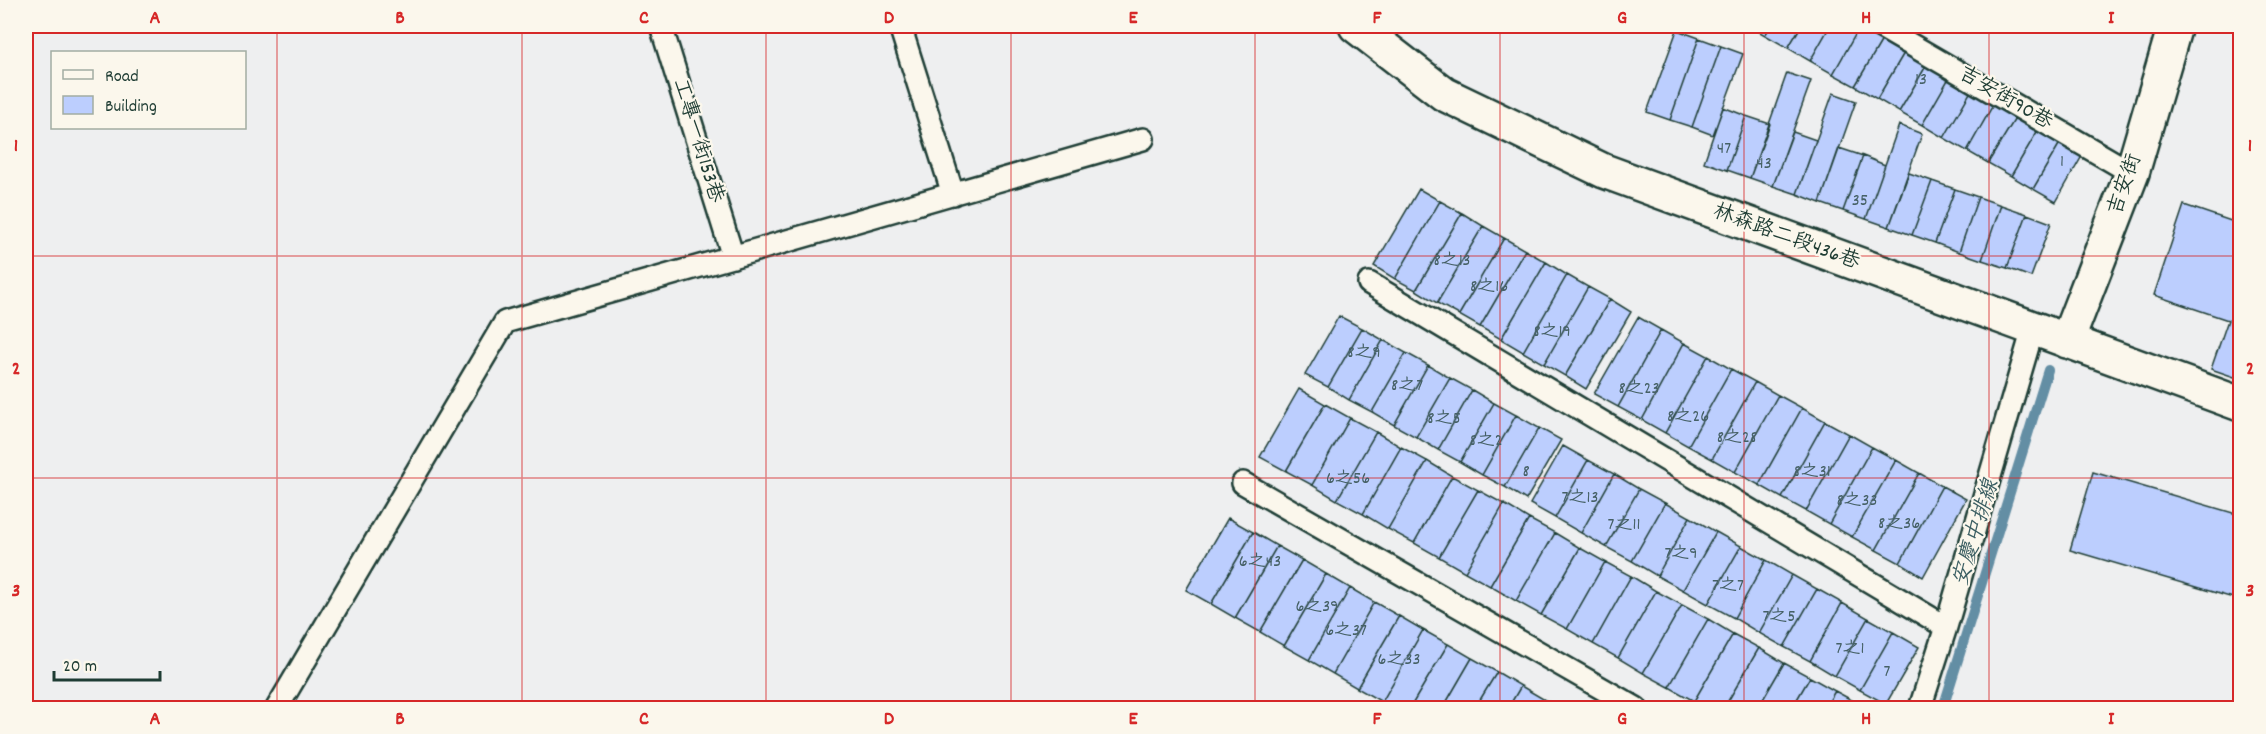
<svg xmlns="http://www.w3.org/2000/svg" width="2266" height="734" font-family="Dekko,'LXGW WenKai TC',sans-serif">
<rect width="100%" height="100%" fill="#eeeff0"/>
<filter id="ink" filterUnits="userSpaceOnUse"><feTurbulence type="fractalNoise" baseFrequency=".0167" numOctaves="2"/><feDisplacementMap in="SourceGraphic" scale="12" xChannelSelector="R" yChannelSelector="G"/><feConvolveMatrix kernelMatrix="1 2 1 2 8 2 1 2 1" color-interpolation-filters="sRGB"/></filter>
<g filter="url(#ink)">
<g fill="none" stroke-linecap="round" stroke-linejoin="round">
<path stroke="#648ea4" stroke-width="10" d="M1943,708L2048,370"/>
</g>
<path fill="#bccefe" stroke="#1f3d34" stroke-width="1.5" d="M1749,26H1771L1765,35Z
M1771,26H1801L1788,48L1765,35Z
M1801,26H1830L1810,61L1788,48Z
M1830,26H1856L1859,28L1833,74L1810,61Z
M1859,28L1882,40L1855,86L1833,74Z
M1677,30L1699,38L1670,120L1647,112Z
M1699,38L1721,46L1692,127L1670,120Z
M1882,40L1904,53L1877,99L1855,86Z
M1721,46L1743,54L1713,135L1692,127Z
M1904,53L1926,66L1899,112L1877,99Z
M1926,66L1949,78L1922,125L1899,112Z
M1787,73L1811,81L1773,186L1750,178Z
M1949,78L1971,91L1944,138L1922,125Z
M1971,91L1993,105L1967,151L1944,138Z
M1833,93L1856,101L1820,203L1797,194Z
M1993,105L2016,117L1988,163L1967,151Z
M1723,107L1746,116L1727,170L1704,162Z
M1746,116L1770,124L1750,178L1727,170Z
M2016,117L2038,130L2011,176L1988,163Z
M1899,125L1922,134L1889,227L1866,219Z
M2038,130L2060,143L2033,189L2011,176Z
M1793,132L1816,140L1797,194L1773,186Z
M2060,143L2082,156L2056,202L2033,189Z
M1839,148L1863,156L1843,211L1820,203Z
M1863,156L1885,165L1866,219L1843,211Z
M1909,173L1932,181L1912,235L1889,227Z
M1932,181L1955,189L1935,243L1912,235Z
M1419,189L1440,201L1395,279L1374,266Z
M1955,189L1978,197L1959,252L1935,243Z
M1978,197L2001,205L1982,260L1959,252Z
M1440,201L1462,213L1416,290L1395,279Z
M2001,205L2027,214L2007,268L1982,260Z
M2184,205L2240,224V379L2211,369L2228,320L2154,295Z
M1462,213L1483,226L1437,303L1416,290Z
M2027,214L2051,223L2031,277L2007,268Z
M1483,226L1504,238L1459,315L1437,303Z
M1504,238L1525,250L1480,327L1459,315Z
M1525,250L1546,262L1501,339L1480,327Z
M1546,262L1567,275L1523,352L1501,339Z
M1567,275L1588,287L1544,364L1523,352Z
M1588,287L1610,299L1565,376L1544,364Z
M1610,299L1631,312L1586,389L1565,376Z
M1339,316L1362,328L1328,387L1305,375Z
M1638,317L1661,330L1618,407L1594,394Z
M1362,328L1383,340L1349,400L1328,387Z
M1661,330L1684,343L1642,420L1618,407Z
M1383,340L1406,353L1372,412L1349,400Z
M1684,343L1708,356L1665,433L1642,420Z
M1406,353L1428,365L1394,425L1372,412Z
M1708,356L1731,369L1688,446L1665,433Z
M1428,365L1450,378L1416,437L1394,425Z
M1731,369L1755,382L1712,459L1688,446Z
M1450,378L1472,390L1438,450L1416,437Z
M1755,382L1778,395L1735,472L1712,459Z
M1299,389L1325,404L1286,471L1260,457Z
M1472,390L1494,403L1460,462L1438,450Z
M1778,395L1802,408L1759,485L1735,472Z
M1494,403L1516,415L1482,475L1460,462Z
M1325,404L1350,418L1312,485L1286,471Z
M1802,408L1825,421L1782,498L1759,485Z
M1516,415L1539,428L1505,487L1482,475Z
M1350,418L1376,432L1337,500L1312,485Z
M1825,421L1849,434L1806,511L1782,498Z
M1539,428L1561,440L1526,500L1505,487Z
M1376,432L1401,447L1363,514L1337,500Z
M1849,434L1872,447L1829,524L1806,511Z
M1563,446L1588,460L1555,518L1530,504Z
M1401,447L1427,461L1388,529L1363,514Z
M1872,447L1896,460L1852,537L1829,524Z
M1588,460L1614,474L1581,533L1555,518Z
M1896,460L1919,473L1876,550L1852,537Z
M1427,461L1452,476L1414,543L1388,529Z
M2093,472L2240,515V600L2070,550Z
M1919,473L1942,486L1900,563L1876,550Z
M1614,474L1639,489L1606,547L1581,533Z
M1452,476L1478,490L1439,557L1414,543Z
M1942,486L1966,499L1923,577L1900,563Z
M1639,489L1665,503L1632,561L1606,547Z
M1478,490L1504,504L1465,572L1439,557Z
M1665,503L1690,517L1657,576L1632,561Z
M1504,504L1529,519L1490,586L1465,572Z
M1690,517L1716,532L1683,590L1657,576Z
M1228,518L1253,532L1211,604L1186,590Z
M1529,519L1555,533L1516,601L1490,586Z
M1253,532L1277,546L1235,618L1211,604Z
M1716,532L1741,546L1708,604L1683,590Z
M1555,533L1580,548L1541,615L1516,601Z
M1277,546L1302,560L1260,632L1235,618Z
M1741,546L1766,560L1734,618L1708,604Z
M1580,548L1605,562L1567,629L1541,615Z
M1302,560L1326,574L1284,646L1260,632Z
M1766,560L1792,575L1759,633L1734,618Z
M1605,562L1631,576L1593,644L1567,629Z
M1326,574L1350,588L1309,660L1284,646Z
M1792,575L1817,589L1784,647L1759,633Z
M1631,576L1656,591L1618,658L1593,644Z
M1350,588L1374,602L1333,674L1309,660Z
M1817,589L1842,603L1810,661L1784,647Z
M1656,591L1682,605L1643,673L1618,658Z
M1374,602L1399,616L1357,688L1333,674Z
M1842,603L1868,618L1835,676L1810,661Z
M1682,605L1708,619L1669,687L1643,673Z
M1399,616L1423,630L1382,702L1357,688Z
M1868,618L1893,632L1860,690L1835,676Z
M1708,619L1733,634L1694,701L1669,687Z
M1423,630L1448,644L1410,708H1393L1382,702Z
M1893,632L1919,647L1886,704L1860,690Z
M1733,634L1759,648L1724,708H1707L1694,701Z
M1448,644L1472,658L1443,708H1410Z
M1759,648L1784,663L1758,708H1724Z
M1472,658L1497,672L1475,708H1443Z
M1784,663L1810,677L1792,708H1758Z
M1497,672L1521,686L1508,708H1475Z
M1810,677L1835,691L1825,708H1792Z
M1521,686L1545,700L1540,708H1508Z
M1835,691L1861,705L1859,708H1825Z
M1545,700L1561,708H1540Z"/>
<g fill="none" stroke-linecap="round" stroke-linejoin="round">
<g stroke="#1f3d34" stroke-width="26">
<path id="lane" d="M661,26L733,257
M900,26L953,194
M1879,26L2132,173
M1369,283L1946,627
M1243,483L1636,708
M277,708L505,322L1143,139
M1920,708L1946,627L2033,329"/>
</g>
<g stroke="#1f3d34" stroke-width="38">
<path id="street" d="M1356,26L1444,94L1604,171L2240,404
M2067,341L2132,173L2175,26"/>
</g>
<use href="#lane" stroke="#fbf7ec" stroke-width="21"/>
<use href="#street" stroke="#fbf7ec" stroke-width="33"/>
</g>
</g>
<path fill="none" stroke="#d62828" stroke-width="1.5" stroke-opacity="0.55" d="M277,26V708M522,26V708M766,26V708M1011,26V708M1255,26V708M1500,26V708M1744,26V708M1989,26V708M26,256H2240M26,478H2240"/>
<g text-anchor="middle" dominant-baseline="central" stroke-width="4.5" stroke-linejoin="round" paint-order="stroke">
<g font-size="18" fill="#466166">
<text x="1921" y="80">13</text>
<text x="1724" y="149">47</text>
<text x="2062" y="162">1</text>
<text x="1764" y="164">43</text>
<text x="1860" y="201">35</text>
<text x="1452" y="261">8之13</text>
<text x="1489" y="287">8之16</text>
<text x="1552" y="332">8之19</text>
<text x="1364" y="353">8之9</text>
<text x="1407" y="386">8之7</text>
<text x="1639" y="389">8之23</text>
<text x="1688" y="417">8之26</text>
<text x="1444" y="419">8之5</text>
<text x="1737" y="438">8之28</text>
<text x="1486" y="441">8之2</text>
<text x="1526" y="472">8</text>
<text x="1812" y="472">8之31</text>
<text x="1348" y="479">6之56</text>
<text x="1580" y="498">7之13</text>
<text x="1857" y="501">8之33</text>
<text x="1899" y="524">8之36</text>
<text x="1624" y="525">7之11</text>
<text x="1681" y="554">7之9</text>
<text x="1260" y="562">6之43</text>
<text x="1728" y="586">7之7</text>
<text x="1317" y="607">6之39</text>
<text x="1779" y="617">7之5</text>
<text x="1346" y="631">6之37</text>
<text x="1850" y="649">7之1</text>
<text x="1399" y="660">6之33</text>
<text x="1887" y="672">7</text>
</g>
<g font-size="21" fill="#1f3d34" stroke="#fbf7ec">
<text transform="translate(2005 99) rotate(30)">吉安街90巷</text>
<text transform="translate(697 141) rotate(73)">工專一街153巷</text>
<text transform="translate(2126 185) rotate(-71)">吉安街</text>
<text transform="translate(1786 238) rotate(20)">林森路二段436巷</text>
</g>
<g font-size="22" font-style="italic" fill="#3c5f63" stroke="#fbf7ec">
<text transform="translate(1977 533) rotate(-73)">安慶中排線</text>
</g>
</g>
<rect width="2266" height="734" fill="none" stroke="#fbf7ec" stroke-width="66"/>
<rect x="51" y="51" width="195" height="78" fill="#fbf7ec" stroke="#a3ada2" stroke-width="1.5"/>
<rect x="63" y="70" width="30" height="9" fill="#fbf7ec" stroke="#a3ada2" stroke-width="1.5"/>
<text x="105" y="81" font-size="18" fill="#1f3d34">Road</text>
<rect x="63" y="96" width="30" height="18" fill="#bccefe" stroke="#a3ada2" stroke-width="1.5"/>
<text x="105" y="111" font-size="18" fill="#1f3d34">Building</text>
<path d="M54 671v9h106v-9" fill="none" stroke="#1f3d34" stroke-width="3"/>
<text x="63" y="671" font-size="18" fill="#1f3d34" stroke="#fbf7ec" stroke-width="4.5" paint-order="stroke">20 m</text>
<rect x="33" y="33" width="2200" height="668" fill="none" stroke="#d62828" stroke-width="2"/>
<g font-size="20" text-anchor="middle" font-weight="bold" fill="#d62828">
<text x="155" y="23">A</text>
<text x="400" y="23">B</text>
<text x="644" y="23">C</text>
<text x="889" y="23">D</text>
<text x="1133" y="23">E</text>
<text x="1377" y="23">F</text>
<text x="1622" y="23">G</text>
<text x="1866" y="23">H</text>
<text x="2111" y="23">I</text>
<text x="16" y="151">1</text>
<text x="2250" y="151">1</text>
<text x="16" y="374">2</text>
<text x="2250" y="374">2</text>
<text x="16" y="596">3</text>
<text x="2250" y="596">3</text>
<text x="155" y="724">A</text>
<text x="400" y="724">B</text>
<text x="644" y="724">C</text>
<text x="889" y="724">D</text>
<text x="1133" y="724">E</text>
<text x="1377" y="724">F</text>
<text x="1622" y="724">G</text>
<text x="1866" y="724">H</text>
<text x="2111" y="724">I</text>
</g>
</svg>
